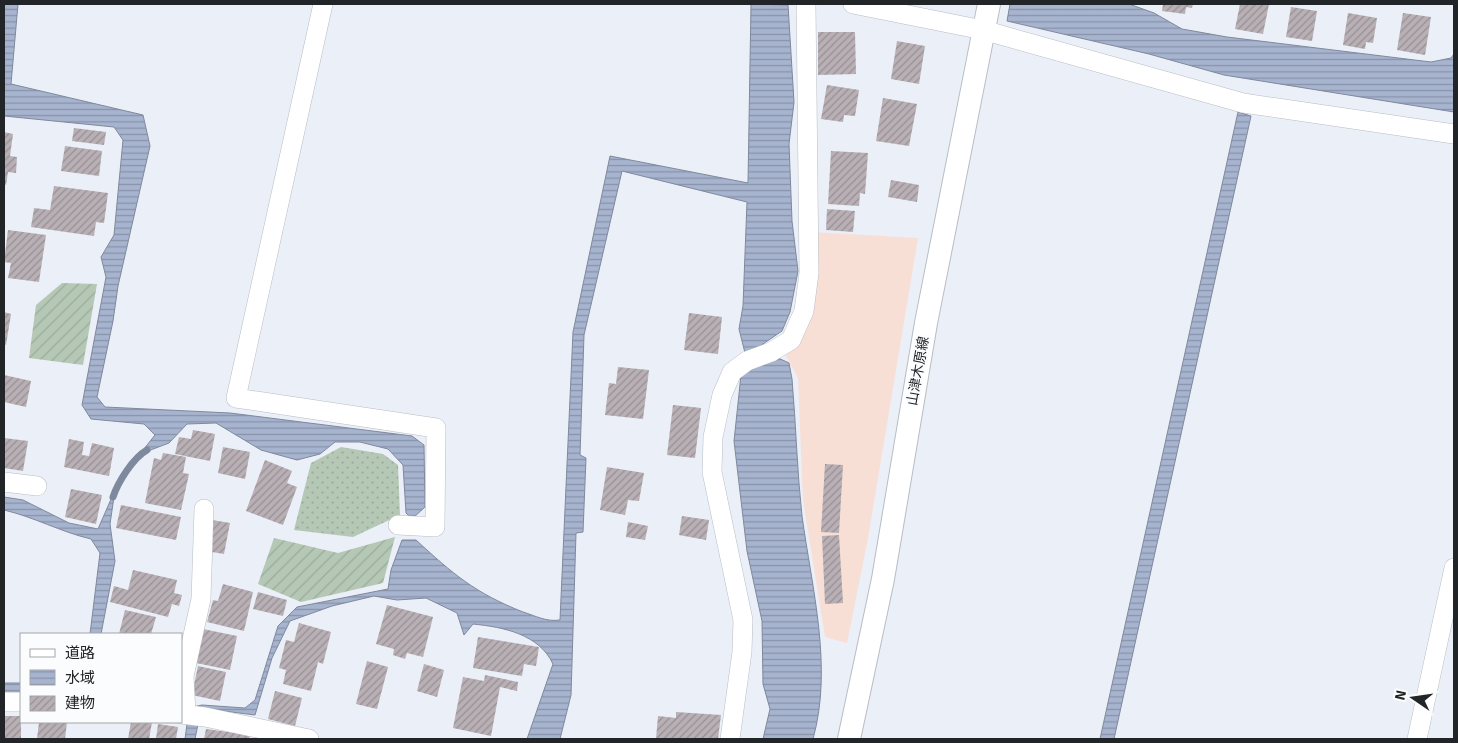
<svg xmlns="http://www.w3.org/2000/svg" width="1458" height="743" font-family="Signika,'Noto Sans JP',sans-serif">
<defs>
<pattern id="grass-dots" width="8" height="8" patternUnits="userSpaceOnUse" patternTransform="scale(1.25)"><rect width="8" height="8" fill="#b5c7b5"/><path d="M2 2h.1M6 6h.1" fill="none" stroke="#9bab9c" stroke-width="1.8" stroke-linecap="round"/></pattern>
<pattern id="garden-furrows" width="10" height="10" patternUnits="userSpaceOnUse" patternTransform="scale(1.25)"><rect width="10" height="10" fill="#b5c7b5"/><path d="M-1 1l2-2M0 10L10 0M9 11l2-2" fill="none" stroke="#9bab9c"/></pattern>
<pattern id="water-rules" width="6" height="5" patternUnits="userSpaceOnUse" patternTransform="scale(1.25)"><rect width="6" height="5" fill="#a7b4cf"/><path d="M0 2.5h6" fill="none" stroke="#8892a8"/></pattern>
<pattern id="building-hatch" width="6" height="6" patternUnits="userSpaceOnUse" patternTransform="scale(1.25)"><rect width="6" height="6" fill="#b9b0b5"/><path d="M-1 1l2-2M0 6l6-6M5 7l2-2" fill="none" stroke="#968f93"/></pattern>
</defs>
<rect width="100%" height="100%" fill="#eaeff8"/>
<path fill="#f8dfd6" d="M812,232L918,238L868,538L847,643L825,637L803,500L798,378L785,354Z"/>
<path fill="url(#grass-dots)" d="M341,447L383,454L398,465L400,515L353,537L294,530L311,463Z"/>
<path fill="url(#garden-furrows)" d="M62,283L97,284L83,365L29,358L36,305Z
M395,537L383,583L301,602L258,584L274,538L338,553Z"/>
<path fill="url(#water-rules)" stroke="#7f899d" d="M4,4H18L11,84L143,115L150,146L118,286L113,321L97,397L105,407L230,413L412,436L424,445L425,507L412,519L406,513L403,465L388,449L360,442H335L320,454L297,460L261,450L216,423L187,424L169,443L140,454L155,435L144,424L91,419L82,405L106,277L101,257L114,235L123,140L114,127L4,116Z
M751,4L788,5L794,102L789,144L792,221L798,271L790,312L782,331L757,348L745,353L739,329L743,306L747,202L622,171L584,335L580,455L586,458L583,532L576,533L571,695L560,739H527L553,664C539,634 503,627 473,624L464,635L457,613L426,598L397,600L374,596L332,606L290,621L272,658L255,715L193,707L202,705L245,708L255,700L278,626L297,607L388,589L391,570L402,540H416C453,574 475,593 523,612C536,616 546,622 560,620L573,332L610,156L748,183Z
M1010,4H1129L1154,13L1182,29L1227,37L1431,62L1451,58L1454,54V112L1224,75L1149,54L1007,21Z
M1238,112L1251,116L1114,739H1100Z
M776,357L789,363L792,379C796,425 797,471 802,516C812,589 833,667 813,739H763L770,709L763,684L762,621L747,551L734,441L741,375Z
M115,490L110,524L115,561L101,634H90L100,553L91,539C61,532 34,517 4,510V497L23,500L69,523L98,529Z
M4,683H21V692L4,694Z
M187,724H198L195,739H185Z"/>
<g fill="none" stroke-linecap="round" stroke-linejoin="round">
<path stroke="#7f899d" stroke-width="7" d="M113,497C118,482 133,458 147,450"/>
</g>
<path fill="url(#building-hatch)" d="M1163,4H1193L1192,8L1186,7L1185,14L1162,11Z
M1240,4H1269L1263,34L1235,29Z
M1291,7L1317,11L1312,41L1286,37Z
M1348,13L1377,18L1373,43L1366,42L1365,49L1343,45Z
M1403,13L1431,17L1425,55L1397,50Z
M818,32H855L856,74L818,75Z
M897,41L925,46L919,84L891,79Z
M827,85L859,90L855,116L844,115L843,122L821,119Z
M883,98L917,104L909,146L876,141Z
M74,128L106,132L104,145L72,141Z
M4,132L13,134L10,156L17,157L16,173L8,172L6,185L4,184Z
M65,146L102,151L99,176L61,171Z
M831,151L868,153L865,194L860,193L859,206L828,204Z
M891,180L919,185L917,202L888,197Z
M54,186L108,193L104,223L96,222L94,236L31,227L34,208L50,210Z
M827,209L855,211L853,232L826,230Z
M8,230L46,235L39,282L8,278L11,263L4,262Z
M4,312L11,314L6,345L4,344Z
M689,313L722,317L718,354L684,350Z
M618,367L649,370L643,419L605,415L609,383L616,384Z
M4,375L31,381L26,407L4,402Z
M673,405L701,408L695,458L667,455Z
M193,430L215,434L210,461L175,454L179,437L191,439Z
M4,438L28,441L23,471L4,468Z
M69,439L84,442L82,455L89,456L92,443L114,448L109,476L64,467Z
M223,447L250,452L245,479L218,473Z
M163,453L186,457L183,473L189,474L181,510L145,503L154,458L161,460Z
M265,460L292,471L287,483L297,487L283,525L246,511Z
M825,464L843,465L839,533L821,532Z
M607,467L644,473L639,501L628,500L625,515L600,510Z
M71,489L102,495L96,524L65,517Z
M121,505L181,517L176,540L116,528Z
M682,516L709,520L706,540L679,535Z
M212,520L230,523L224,554L206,551Z
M628,522L648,526L645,540L626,537Z
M839,535L843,603L825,604L822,536Z
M133,570L177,580L174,593L182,595L179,606L172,604L168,617L110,602L114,586L128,590Z
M223,584L253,592L244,631L207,622L213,600L218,601Z
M258,592L287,600L283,616L253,609Z
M387,605L433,617L423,657L407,653L405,659L393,655L394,649L376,644Z
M125,610L156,617L151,634H119Z
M299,623L331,632L323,664L318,662L311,691L283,684L286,670L279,668L286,640L294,642Z
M203,629L237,636L230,670L196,663Z
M478,637L539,647L536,666L524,664L522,676L473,668Z
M367,661L388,667L377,709L356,704Z
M424,664L444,670L437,697L417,691Z
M198,666L226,672L220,701L192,695Z
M485,675L518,682L517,691L500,687L491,736L453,728L463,677L484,681Z
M275,691L302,698L295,726L268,719Z
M676,712L721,715L718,739H656L658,716L676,718Z
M4,716H21V739H4Z
M39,722H67L65,739H37Z
M131,722H152L149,739H128Z
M158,724L178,727L176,739H156Z
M206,729L250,735L249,739H204Z"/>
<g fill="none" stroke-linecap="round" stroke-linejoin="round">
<g stroke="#b8bdc5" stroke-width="20">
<path id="minor" d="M323,4L236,398L436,428L435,527L398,525
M853,4L983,30L1243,103L1454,134
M4,482L37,486
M4,702H21
M181,714L205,717L309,739
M186,714L184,676L201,599L204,509
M730,739L742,652L743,620L712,472L713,437L722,395L732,372L747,361L771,352L791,340L804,311L809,273L806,4
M1417,739L1454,568"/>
</g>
<g stroke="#b8bdc5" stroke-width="24">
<path id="tertiary" d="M849,739L883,579L926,323L989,4"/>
</g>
<use href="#minor" stroke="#fff" stroke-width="19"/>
<use href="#tertiary" stroke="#fff" stroke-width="22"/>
</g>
<g text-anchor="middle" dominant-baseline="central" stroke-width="4.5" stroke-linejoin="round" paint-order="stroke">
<g font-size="14" fill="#222528" stroke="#fbfcfe">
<text transform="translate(918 371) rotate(-80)">山津木原線</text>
</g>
</g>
<rect width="1458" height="743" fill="none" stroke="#222528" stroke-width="10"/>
<rect x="20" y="633" width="162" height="90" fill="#fbfcfe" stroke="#a4a6a8"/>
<rect x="30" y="649" width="25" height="8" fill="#ffffff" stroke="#a4a6a8"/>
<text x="65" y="658" font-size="15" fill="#222528">道路</text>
<rect x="30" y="670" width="25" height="15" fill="url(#water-rules)" stroke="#a4a6a8"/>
<text x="65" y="683" font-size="15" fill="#222528">水域</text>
<rect x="30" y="696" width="25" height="15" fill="url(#building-hatch)" stroke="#a4a6a8"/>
<text x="65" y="708" font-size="15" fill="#222528">建物</text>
<g transform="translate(1413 698) rotate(283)" stroke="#fbfcfe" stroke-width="4" paint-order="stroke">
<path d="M0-4L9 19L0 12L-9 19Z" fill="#222528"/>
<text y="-8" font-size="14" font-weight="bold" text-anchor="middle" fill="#222528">N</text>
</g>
</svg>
